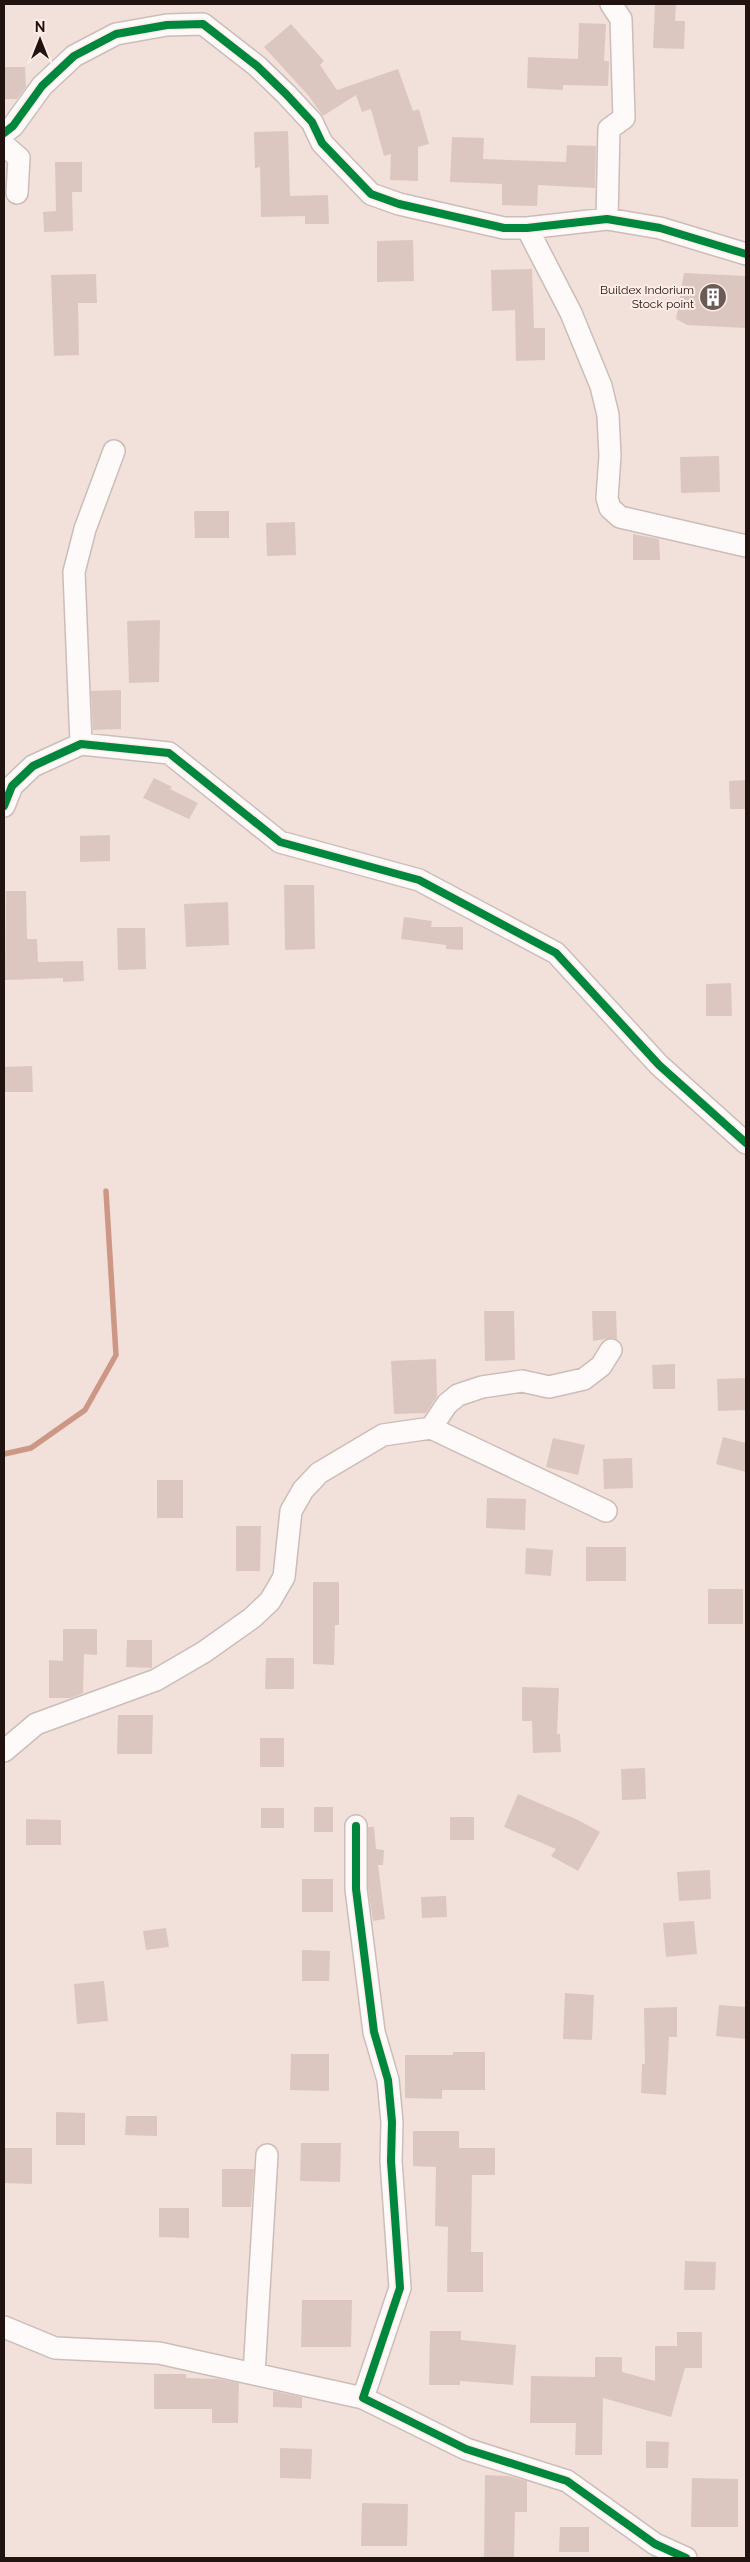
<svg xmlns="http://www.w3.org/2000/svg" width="750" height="2562" font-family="Raleway,sans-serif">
<rect width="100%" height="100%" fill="#f2e0da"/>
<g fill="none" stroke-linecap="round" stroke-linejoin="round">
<path stroke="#cd9786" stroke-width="5.5" d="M4,1454L31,1448L85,1410L116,1355L106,1191"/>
</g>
<path fill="#dcc7c0" d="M655,4H676L675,21H685L684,49L653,48Z
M579,23L606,24L604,61H609L608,86L563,85V90L527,88L528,57L578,59Z
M291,24L324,61L320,65L337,90L398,69L413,111L419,109L429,144L418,147V181L390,180L391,154L384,156L371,109L362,112L356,95L323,116L308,95L264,47Z
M4,67H25L26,87L17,99H4Z
M288,131L290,196L328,195L329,224H305V216L261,217L260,167L255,168L254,132Z
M452,137L484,138L483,159L566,162L567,145L596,146L595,188L538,185L537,206L502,205V184L450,182Z
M55,162H82V192H72L73,231L44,232L43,212L56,211Z
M413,240L414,281L377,282V241Z
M532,269L534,328H545V360L516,361L515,310L492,311L491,270Z
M684,273L746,276V328L687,325L676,319Z
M96,274L97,303H78L79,355L54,356L51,275Z
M719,456L720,492L681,493L680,457Z
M194,511H229V538H195Z
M295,522L296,555L267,556L266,523Z
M633,534L659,539L660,560H633Z
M160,620L159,682L129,683L127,621Z
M121,690V729L93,730L91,691Z
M154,778L172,787L170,789L198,803L189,819L143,798Z
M746,780V809H730L729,781Z
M110,835V861L80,862V836Z
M284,885H314L315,949L285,950Z
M6,891H26L27,939H37L38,962L83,961L84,981L63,982V978L5,980Z
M228,902L229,945L186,947L184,904Z
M404,917L432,921L431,927H463V950L446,949V945L401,939Z
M117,928H145L146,969L118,970Z
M731,983L732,1016H706V984Z
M32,1066L33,1092H4V1067Z
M484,1311H514L515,1360L485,1361Z
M592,1311H616L617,1339L611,1338L593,1341Z
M436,1359L437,1396L426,1413L394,1414L391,1361Z
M675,1364V1389H653L652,1365Z
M746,1378V1410L718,1411L717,1379Z
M723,1437L746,1443V1472L716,1464Z
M553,1438L585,1445L578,1475L546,1467Z
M632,1458L633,1488L604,1489L603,1459Z
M157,1480H183V1518H157Z
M487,1498L526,1499L525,1530L486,1528Z
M236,1526H261L260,1571H236Z
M586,1547H626V1581H586Z
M526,1548L553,1550L551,1576L525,1574Z
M313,1582H339V1625H335L334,1665L313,1664Z
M708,1589H743V1624H708Z
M63,1629H97V1655L84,1654L83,1693L71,1698H49V1660L63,1661Z
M127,1640H152V1668L126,1667Z
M266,1658H294V1689H265Z
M522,1687L559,1688L557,1734H560L561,1752L533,1753L532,1721H522Z
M118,1715H153L152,1754H117Z
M260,1738H284V1767H260Z
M645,1768L646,1799L622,1800L621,1769Z
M518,1794L578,1820L600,1832L578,1871L551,1856L556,1849L504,1827Z
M314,1807H333V1832H314Z
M261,1808H284V1828H261Z
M450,1817H474V1840H450Z
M26,1819L61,1820V1845H26Z
M368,1827H374L376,1849L384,1850L383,1865H378L385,1919L373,1921L368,1888Z
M710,1870L711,1899L679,1901L677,1872Z
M302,1879H333V1912H302Z
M446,1896L447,1917L422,1918L421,1897Z
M694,1921L697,1954L666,1957L663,1923Z
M166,1928L169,1947L146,1950L143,1931Z
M302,1950L330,1951L329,1981H302Z
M104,1981L108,2021L77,2024L74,1984Z
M565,1993L594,1995L592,2040L563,2039Z
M719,2005L746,2007V2039L716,2036Z
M677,2007V2037H669L666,2095L641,2093L642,2064H645L644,2008Z
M453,2052H485V2090H442V2099L405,2098V2055H453Z
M291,2054H329V2091L290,2090Z
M56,2112L85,2113V2145H56Z
M126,2116H157V2136L125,2135Z
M413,2131H459V2148H495V2175H472L471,2252H483V2292H447L448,2227L435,2226L436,2167L413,2166Z
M301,2143H341L340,2182L300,2181Z
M4,2148H32V2184L4,2183Z
M222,2169H254L251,2207H222Z
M159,2208H189V2238L159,2237Z
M685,2261L716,2262L715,2290H684Z
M302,2300H352L351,2347H301Z
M430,2331H461V2340L516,2345L513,2385L460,2381V2385H429Z
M677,2332H702V2368H685L671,2417L603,2398L602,2455H575L576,2423H530L531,2376L595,2377V2357H622V2372L655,2381V2346H677Z
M154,2374H186V2378L218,2379L239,2383L238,2423H212V2409H154Z
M273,2391L302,2397V2408L273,2407Z
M646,2441L669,2442L668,2468H646Z
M280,2448L312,2449L311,2479L280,2478Z
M485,2475L508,2476L527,2481V2512H515L514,2558H484Z
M692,2478L738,2479V2527H691Z
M362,2503L408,2504L407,2546H361Z
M560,2527H589V2552H559Z"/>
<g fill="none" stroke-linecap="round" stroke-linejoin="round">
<g stroke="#cdbdb8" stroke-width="24">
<path id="minor" d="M4,133L13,126L42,86L74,56L116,34L167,25L203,24L257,66L286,94L312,122L322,143L371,194L399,204L504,228H527L607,219L660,228L746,254
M4,145L19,158L17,193
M607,219L609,129L624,118L621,19L611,4
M527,228L571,313L601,386L608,415L610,456L607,498L610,508L620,517L746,546
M81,744L74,572L85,529L114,451
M4,806L12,786L33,766L81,744L169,753L280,842L419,880L556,953L659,1065L746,1143
M431,1428L447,1404L458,1395L482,1387L522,1381L549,1387L584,1379L601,1366L611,1350
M4,1751L36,1724L156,1680L204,1652L252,1618L270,1601L284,1577L291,1511L303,1490L319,1473L383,1435L431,1428L606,1511
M356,1826V1889L374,2032L388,2080L392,2122L391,2161L400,2288L363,2398L466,2449L567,2481L655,2544L686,2558
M267,2155L254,2374L363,2398
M4,2327L55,2348L159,2353L254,2374"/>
</g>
<use href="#minor" stroke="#fdfaf9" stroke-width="21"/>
<g stroke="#fdece7" stroke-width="11">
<path id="cycleway" d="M4,133L13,126L42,86L74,56L116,34L167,25L203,24L257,66L286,94L312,122L322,143L371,194L399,204L504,228H527L607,219L660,228L746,254
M4,806L12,786L33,766L81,744L169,753L280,842L419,880L556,953L659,1065L746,1143
M356,1826V1889L374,2032L388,2080L392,2122L391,2161L400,2288L363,2398L466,2449L567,2481L655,2544L686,2558"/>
</g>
<use href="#cycleway" stroke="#00873e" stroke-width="8"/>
</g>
<defs>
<g id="building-disc" transform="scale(1.4375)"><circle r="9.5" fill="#6a5b56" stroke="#fdece7"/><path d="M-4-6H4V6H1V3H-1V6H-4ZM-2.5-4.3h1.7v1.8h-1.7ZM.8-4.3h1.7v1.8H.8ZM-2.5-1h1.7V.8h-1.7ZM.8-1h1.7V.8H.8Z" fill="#fff"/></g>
</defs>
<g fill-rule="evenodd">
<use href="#building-disc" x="713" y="297"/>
</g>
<g text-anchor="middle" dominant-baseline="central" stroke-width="4" stroke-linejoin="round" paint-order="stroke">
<g font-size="12" fill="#21130f" stroke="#fdece7" text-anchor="end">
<text x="694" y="290">Buildex Indorium<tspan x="694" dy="14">Stock point</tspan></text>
</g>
</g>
<rect width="750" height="2562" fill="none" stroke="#21130f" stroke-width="10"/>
<g transform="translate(40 40)" stroke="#fdece7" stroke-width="4" paint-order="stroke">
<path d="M0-4L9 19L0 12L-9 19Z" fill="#21130f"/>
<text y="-8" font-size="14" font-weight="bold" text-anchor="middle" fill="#21130f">N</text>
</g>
</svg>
